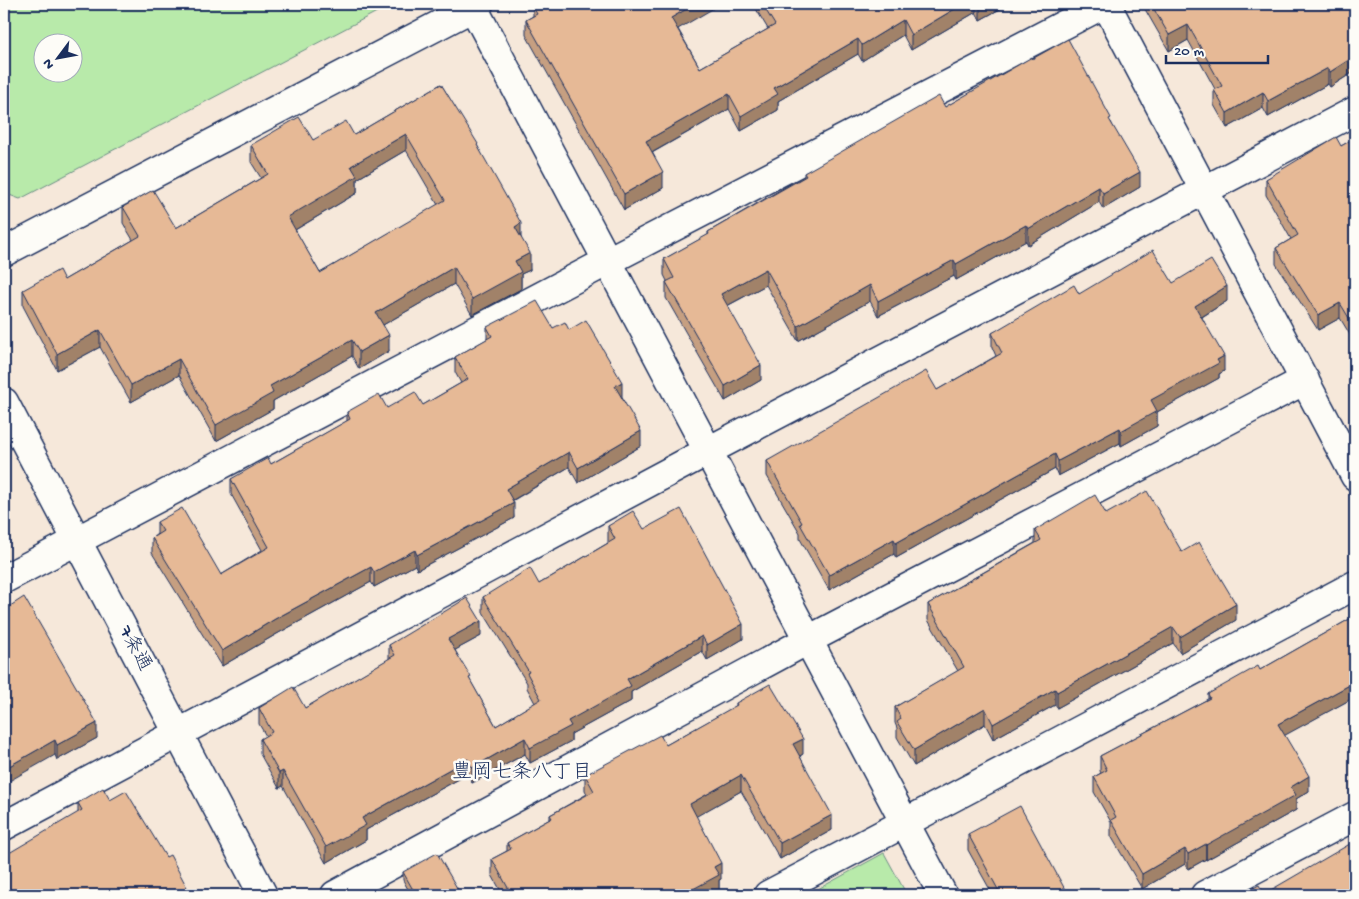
<svg xmlns="http://www.w3.org/2000/svg" width="1359" height="899" font-family="'Gochi Hand','Klee One',sans-serif">
<rect width="100%" height="100%" fill="#f6e8da"/>
<filter id="ink" filterUnits="userSpaceOnUse"><feTurbulence type="fractalNoise" baseFrequency=".02" numOctaves="2"/><feDisplacementMap in="SourceGraphic" scale="10" xChannelSelector="R" yChannelSelector="G"/><feConvolveMatrix kernelMatrix="1 2 1 2 8 2 1 2 1" color-interpolation-filters="sRGB"/></filter>
<g filter="url(#ink)">
<path fill="#b8eaaa" stroke="#6a8c84" fill-rule="evenodd" d="M4,4H392L20,199L4,193ZM42,42H72V72H42Z
M884,853L907,895H807Z"/>
<g fill="none" stroke-linecap="round" stroke-linejoin="round">
<g stroke="#1b2f5e" stroke-width="31">
<path id="street" d="M1106,4L1355,476
M473,7L943,895
M4,252L479,4
M4,579L608,261L1104,4
M4,826L708,451L1355,111
M335,895L808,640L1305,380
M768,895L1355,585
M1205,895L1355,816"/>
</g>
<g stroke="#1b2f5e" stroke-width="31">
<path id="secondary" d="M4,402L263,895"/>
</g>
<use href="#street" stroke="#fdfcf7" stroke-width="28"/>
<use href="#secondary" stroke="#fdfcf7" stroke-width="28"/>
</g>
<path fill="#c69f81" stroke="#1b2f5e" fill-rule="evenodd" d="M753,4H1009L980,20L976,12L911,50L903,35L862,61L858,54L778,101V110L741,131L729,109L652,153L663,188L624,210L526,35V20L533,16V7H579L678,29L700,68L768,29Z
M1142,4H1349L1355,15V71L1330,87L1328,84L1268,117L1263,108L1227,128L1214,105V90L1215,89L1188,40L1169,51Z
M1032,59L1111,122L1140,187L1103,209L1099,202L1028,245L1026,241L956,280L954,276L878,316L870,301L798,341L766,285L727,306L761,380L725,401L666,298V282L667,281L664,275V259L708,235V232L804,176V173L945,107Z
M441,84L478,147L521,238L530,270L521,274V289L472,315L454,284L383,325L389,351L359,369L352,356L273,401V409L216,441L179,375L131,402L100,347L57,370L23,306V290L64,280L133,240L123,223V207L176,228L261,178L251,162V145L313,140L354,135ZM406,150L438,205L320,273L295,230L357,193V179Z
M1355,138V343L1340,318L1318,330L1276,264V248L1291,239L1266,195V179L1341,146Z
M1173,283L1227,301L1202,317L1224,371L1219,374V378L1157,412V426L1121,446L1120,443L1058,476L1055,469L896,558L894,554L829,590L800,539V533L767,476V461L937,390L996,356L992,347V333L1079,294Z
M487,327L553,328L569,330L622,397L641,446L578,483L569,467L512,501L514,518L417,570L415,565L374,587L371,582L275,635L222,666L152,553V538L157,534V522L221,575L262,550L231,494V479L271,464L347,421V412L387,408L423,405L461,383L455,372V357L487,339Z
M1106,514L1182,552L1236,620L1180,653L1173,643L1057,708L1055,705L993,739L985,724L914,766L897,737V728L895,723V707L958,671L928,620V604L1035,543V530Z
M608,526L644,529L743,639L707,660L702,651L631,692V701L571,734V741L530,763L525,754L472,783L468,774L366,830V840L326,863L283,786L279,788L260,754V739L266,736L259,724V708H305L389,659V645L481,636L455,650L471,682L496,726L535,703L527,688V683L483,612V597L539,584L608,543Z
M4,610L97,738L57,760L55,755Z
M1355,616V697L1284,735L1309,791L1296,799V810L1206,860V859L1188,869L1185,864L1142,889L1111,836V822L1094,792V777L1101,773L1100,771V756L1208,699V694L1260,670Z
M736,703L803,754L800,756L832,830L780,859L741,791L696,816L721,879L719,880V891L711,895H503L492,875V859L507,851V843L550,819V815L587,794L585,790V775L666,745L736,706Z
M110,800L166,857L78,813V803Z
M968,834L1068,895H993L968,850Z
M403,872L461,895H411L403,880Z"/>
<path fill="#a18269" stroke="#1b2f5e" d="M695,4H721L671,33V18Z
M963,4H976V12L911,50V35Z
M980,4H1009L980,20Z
M903,20V35L862,61V45Z
M1188,25V40L1169,51V35Z
M858,39V54L778,101V110L741,131V116L774,88Z
M1355,56V71L1330,87V72Z
M1328,68V84L1268,117V101Z
M1263,92V108L1227,128V113Z
M729,94V109L646,156V141Z
M406,134V150L357,179V193L288,234V217L351,166Z
M663,172V188L624,210V194Z
M1140,172V187L1103,209V193Z
M1099,187V202L1028,245V229Z
M1355,221V236L1351,224Z
M521,223V239L515,227Z
M1026,225V241L956,280V264Z
M530,253V270L521,274V289L472,315V299L515,261Z
M954,260V276L878,316V301Z
M454,267V284L376,329V313Z
M766,269V285L721,309V294Z
M870,285V301L798,341V326Z
M1227,286V301L1195,321V306Z
M1340,303V318L1318,330V315Z
M100,330V347L57,370V354Z
M389,335V351L359,369V352Z
M352,340V356L273,401V409L216,441V425L270,386Z
M1224,356V371L1219,374V378L1157,412V426L1121,446V431L1151,400Z
M179,359V375L131,402V385Z
M761,365V380L725,401V386Z
M622,382V397L615,401V386Z
M1120,428V443L1058,476V461Z
M641,431V446L578,483V468Z
M569,452V467L506,504V489Z
M1055,454V469L896,558V543Z
M514,503V518L417,570V555Z
M894,539V554L829,590V575Z
M415,550V565L374,587V572Z
M371,567V582L275,635L222,666V651L275,619Z
M1236,604V620L1180,653V637Z
M481,621V636L448,654V639Z
M743,624V639L707,660V645Z
M1173,627V643L1057,708V692Z
M702,636V651L631,692V701L571,734V741L530,763V748L568,721L627,679Z
M1355,682V697L1278,739V724Z
M1055,689V705L993,739V724Z
M985,708V724L914,766V750Z
M97,723V738L57,760V745Z
M525,738V754L472,783V768Z
M803,739V754L793,760V744Z
M55,740V755L4,784V769Z
M468,759V774L366,830V840L326,863V847L362,818Z
M283,771V786L279,788V773Z
M741,775V791L690,820V804Z
M1309,776V791L1296,799V810L1206,860V845L1291,787Z
M832,815V830L780,859V843Z
M1206,844V859L1188,869V854Z
M1185,849V864L1142,889V874Z
M721,863V879L719,880V891L711,895H682L714,867Z"/>
<path fill="#e6b996" stroke="#1b2f5e" fill-rule="evenodd" d="M538,4H577L579,7L585,4H695L671,18L700,68L775,25L762,4H963L911,35L903,20L862,45L858,39L774,88L778,94L741,116L729,94L646,141L663,172L624,194L526,20L537,14L533,7Z
M1151,4H1349L1355,15V56L1330,72L1328,68L1268,101L1263,92L1227,113L1214,90L1222,86L1188,25L1169,35Z
M1068,39L1111,118L1109,119L1140,172L1103,193L1099,187L1028,229L1026,225L956,264L954,260L878,301L870,285L798,326L766,269L721,294L761,365L725,386L666,282L674,278L664,259L709,234L708,232L806,176L804,173L939,96L945,107L1032,57V59Z
M441,84L478,144L477,145L521,223L515,227L530,253L515,261L521,272L472,299L454,267L376,313L389,335L359,352L352,340L270,386L273,393L216,425L179,359L131,385L100,330L57,354L23,290L59,270L64,280L140,236L123,207L153,190L176,228L268,174L251,145L299,117L313,140L346,121L354,135ZM406,134L445,200L320,273L288,217L357,176L351,166Z
M1336,137L1341,146L1355,138V221L1351,224L1355,232V328L1340,303L1318,315L1276,248L1298,235L1266,179Z
M1153,250L1173,283L1211,260L1227,286L1195,306L1224,356L1217,360L1219,363L1151,400L1157,411L1121,431L1120,428L1058,461L1055,454L896,543L894,539L829,575L800,524L802,523L767,461L926,371L937,390L1002,353L992,333L1074,285L1079,294Z
M537,301L553,328L565,322L569,330L586,320L622,382L615,386L641,431L578,468L569,452L506,489L514,503L417,555L415,550L374,572L371,567L275,619L222,651L152,538L163,531L157,522L182,508L221,575L269,547L231,479L268,458L271,464L350,419L347,412L379,394L387,408L415,392L423,405L468,379L455,357L492,336L487,327Z
M1147,491L1182,552L1199,542L1236,604L1180,637L1173,627L1057,692L1055,689L993,724L985,708L914,750L897,722L901,719L895,707L964,667L928,604L1041,540L1035,530L1095,495L1106,514Z
M681,509L743,624L707,645L702,636L627,679L631,686L568,721L571,726L530,748L525,738L472,768L468,759L362,818L366,825L326,847L283,771L279,773L260,739L272,732L259,708L293,687L305,708L395,655L389,645L467,598L481,621L448,639L471,677L469,678L496,726L541,699L527,673L529,672L483,597L530,568L539,584L615,539L608,526L633,511L644,529Z
M24,597L97,723L57,745L55,740L4,769V610Z
M1355,616V682L1278,724L1309,776L1291,787L1296,795L1206,845V844L1188,854L1185,849L1142,874L1111,820L1116,817L1094,777L1107,770L1100,756L1210,698L1208,694L1258,666L1260,670Z
M770,684L803,739L793,744L832,815L780,843L741,775L690,804L721,863L714,867L719,875L682,895H512L492,859L511,849L507,843L552,818L550,815L594,791L585,775L660,735L666,745L737,705L736,703Z
M103,788L110,800L126,791L166,857L170,855L191,895H4V856L82,810L78,803Z
M1020,806L1068,895H1001L968,834Z
M1355,841V895H1241L1259,885L1264,894Z
M437,853L461,895H416L403,872Z"/>
</g>
<g text-anchor="middle" dominant-baseline="central" stroke-width="5" stroke-linejoin="round" paint-order="stroke">
<g font-size="19" fill="#1b2f5e" stroke="#fdfcf7">
<text transform="translate(134 649) rotate(62)">7条通</text>
</g>
<g font-size="20" fill="#1b2f5e" stroke="#fdfcf7">
<text x="522" y="773">豊岡七条八丁目</text>
</g>
</g>
<rect width="1359" height="899" fill="none" stroke="#fdfcf7" stroke-width="20"/>
<rect x="10" y="10" width="1339" height="879" fill="none" stroke="#1b2f5e" stroke-width="2" filter="url(#ink)"/>
<g transform="translate(58 58) rotate(238)"><circle r="24" fill="#fdfcf7" stroke="#a3aaba"/>
<path d="M0-4L9 19L0 12L-9 19Z" fill="#1b2f5e"/>
<text y="-8" font-size="14" font-weight="bold" text-anchor="middle" fill="#1b2f5e">N</text>
</g>
<path d="M1166 55v8h102v-8" fill="none" stroke="#1b2f5e" stroke-width="2.5"/>
<text x="1174" y="55" font-size="15" fill="#1b2f5e" stroke="#fdfcf7" stroke-width="4" paint-order="stroke">20 m</text>
</svg>
